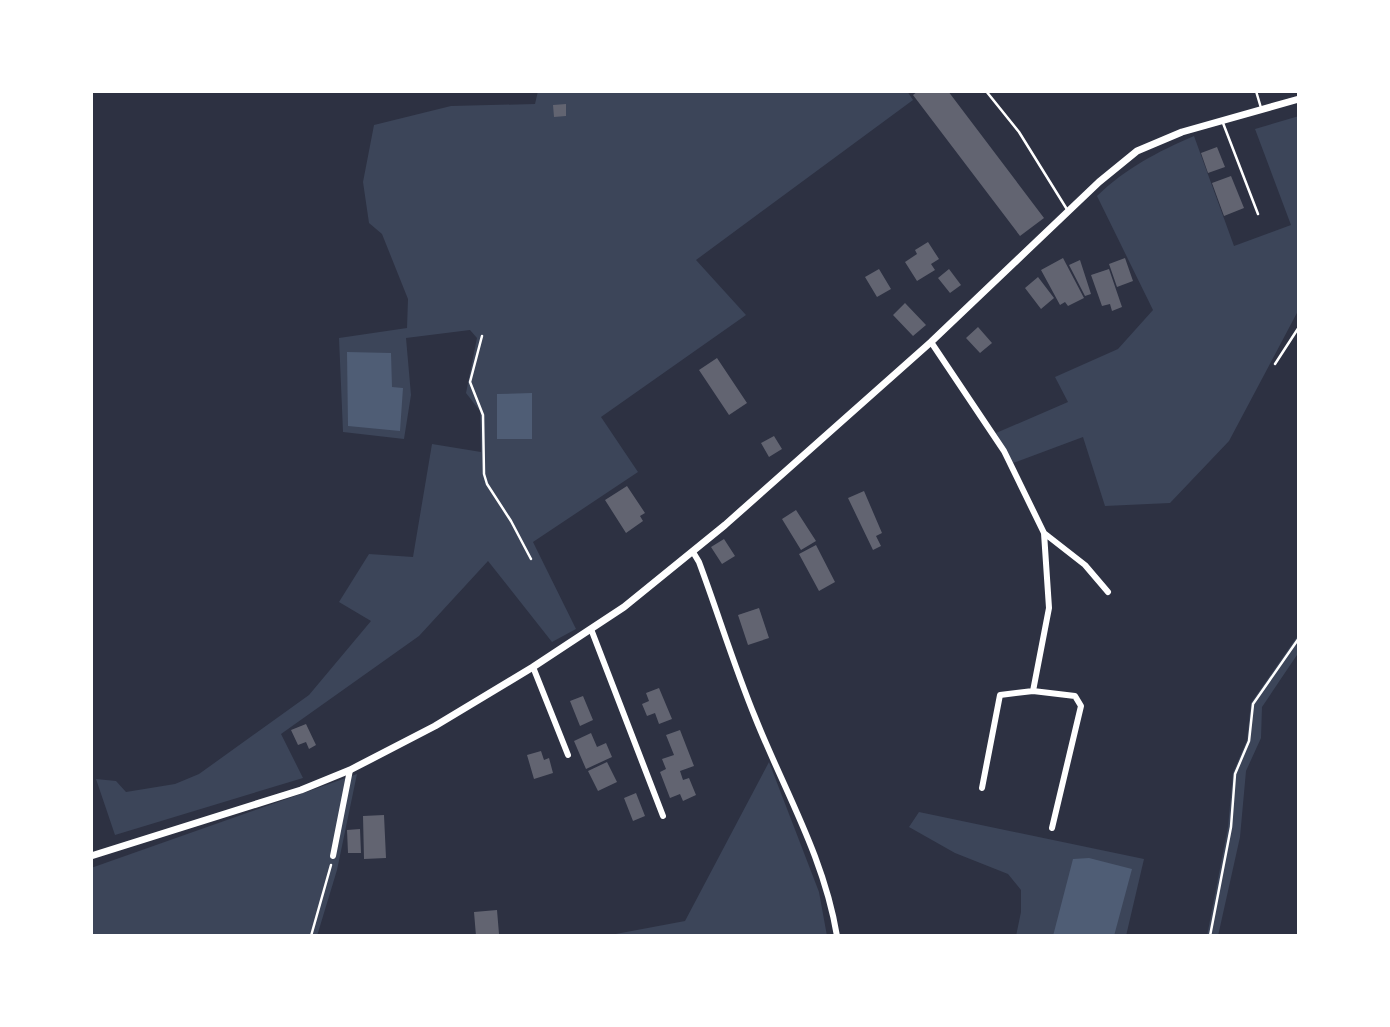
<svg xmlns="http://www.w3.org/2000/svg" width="1390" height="1027" font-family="'IBM Plex Sans',sans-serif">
<rect width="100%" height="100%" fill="#2d3142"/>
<path fill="#3c4559" d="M538,91H907L913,100L696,260L746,315L601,417L638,472L533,542L576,629L552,642L488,561L419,636L281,734L303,778L115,835L96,779L116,781L126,792L175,784L199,774L309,695L371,621L339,602L369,554L413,557L432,444L481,452L480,411L466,393L477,338L470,330L406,338L411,395L404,439L343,432L339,338L407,328L408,299L382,234L369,223L363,182L374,125L451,106L535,104Z
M1299,116V309L1229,441L1170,503L1105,506L1083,437L1013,463L996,433L1068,402L1055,377L1118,349L1153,310L1097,196C1126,168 1157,152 1194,136L1234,246L1291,225L1255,129Z
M1299,634V652L1262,707L1261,738L1246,771L1240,837L1218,936H1207L1228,827L1233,773L1247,740L1251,703Z
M769,762L819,892L827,936H605L685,921Z
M357,774L337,870L317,936H91V868Z
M919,812L1144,859L1126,936H1016L1021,912V890L1008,874L955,853L909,827Z"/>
<path fill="#4f5d75" d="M347,352L391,353L392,387L403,388L400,431L348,426Z
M532,393V439H497V394Z
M1089,858L1132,869L1114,936H1053L1073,859Z"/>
<path fill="#626471" d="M918,91H948L1044,218L1020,236L913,95Z
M566,104V116L554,117L553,105Z
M1217,147L1225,167L1208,173L1201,153Z
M1231,176L1244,208L1224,216L1212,183Z
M928,242L939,259L931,264L935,270L917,281L905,262L917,254L915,250Z
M1063,258L1084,298L1068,306L1065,302L1060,305L1041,270Z
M1125,258L1133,281L1117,287L1109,264Z
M1080,260L1091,294L1085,296L1069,265Z
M879,269L891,289L877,297L865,277Z
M949,269L961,285L950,293L938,278Z
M1109,269L1122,307L1112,311L1110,304L1102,306L1091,275Z
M1038,277L1054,298L1041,309L1025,288Z
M905,303L926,325L913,336L893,315Z
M978,327L992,343L980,353L966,338Z
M717,358L747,403L729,415L699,370Z
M774,436L782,449L769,457L761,443Z
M627,486L645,513L640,516L643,521L626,533L605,500Z
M864,491L882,533L876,536L881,546L873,550L848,498Z
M796,510L816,541L801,550L782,519Z
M724,539L735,556L722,564L711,547Z
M816,545L835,582L819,591L799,554Z
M759,608L769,638L748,645L738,615Z
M659,688L672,719L659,724L655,713L647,716L642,704L649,701L646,693Z
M583,696L593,720L580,726L570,701Z
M306,724L316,745L309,749L306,742L298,745L291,730Z
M680,730L694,766L680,771L683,780L689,778L696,795L683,801L680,794L670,798L660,772L666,769L662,759L674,755L666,735Z
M591,733L597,747L606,743L612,757L586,769L574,741Z
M541,751L544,760L549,758L553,773L534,779L527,755Z
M607,762L617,782L598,791L588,771Z
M636,793L645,816L633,821L624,798Z
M384,815L386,858L364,859L363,816Z
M360,829L361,853H348L347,830Z
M497,910L499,934L476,936L474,912Z"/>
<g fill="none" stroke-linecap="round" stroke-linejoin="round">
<path stroke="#fff" stroke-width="2.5" d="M482,336L470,382L483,415L484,474L487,484L511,521L531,559
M1275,364L1299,327
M311,936L331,865
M1210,936L1231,827L1235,774L1249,741L1253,704L1299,638"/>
<path stroke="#fff" stroke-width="2.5" d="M986,91L1019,132L1068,211
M1256,91L1261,108
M1223,123L1258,214"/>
<path stroke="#fff" stroke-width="6" d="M931,342L1004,451L1044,533L1049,608L1033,691L1000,695L982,788
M1044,533L1085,565L1108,592
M693,552L699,562C718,613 734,666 755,717C784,790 824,857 837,936
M591,629L663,816
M533,667L568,755
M1033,691L1075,696L1081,706L1052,828
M333,856L350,770"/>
<path stroke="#fff" stroke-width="7" d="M91,856L301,790L350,770L435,726L533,667L624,607L725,525L931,342L1099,182L1137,151L1182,132L1299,99"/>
</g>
<rect width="1390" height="1027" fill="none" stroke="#ffffff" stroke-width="186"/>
</svg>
